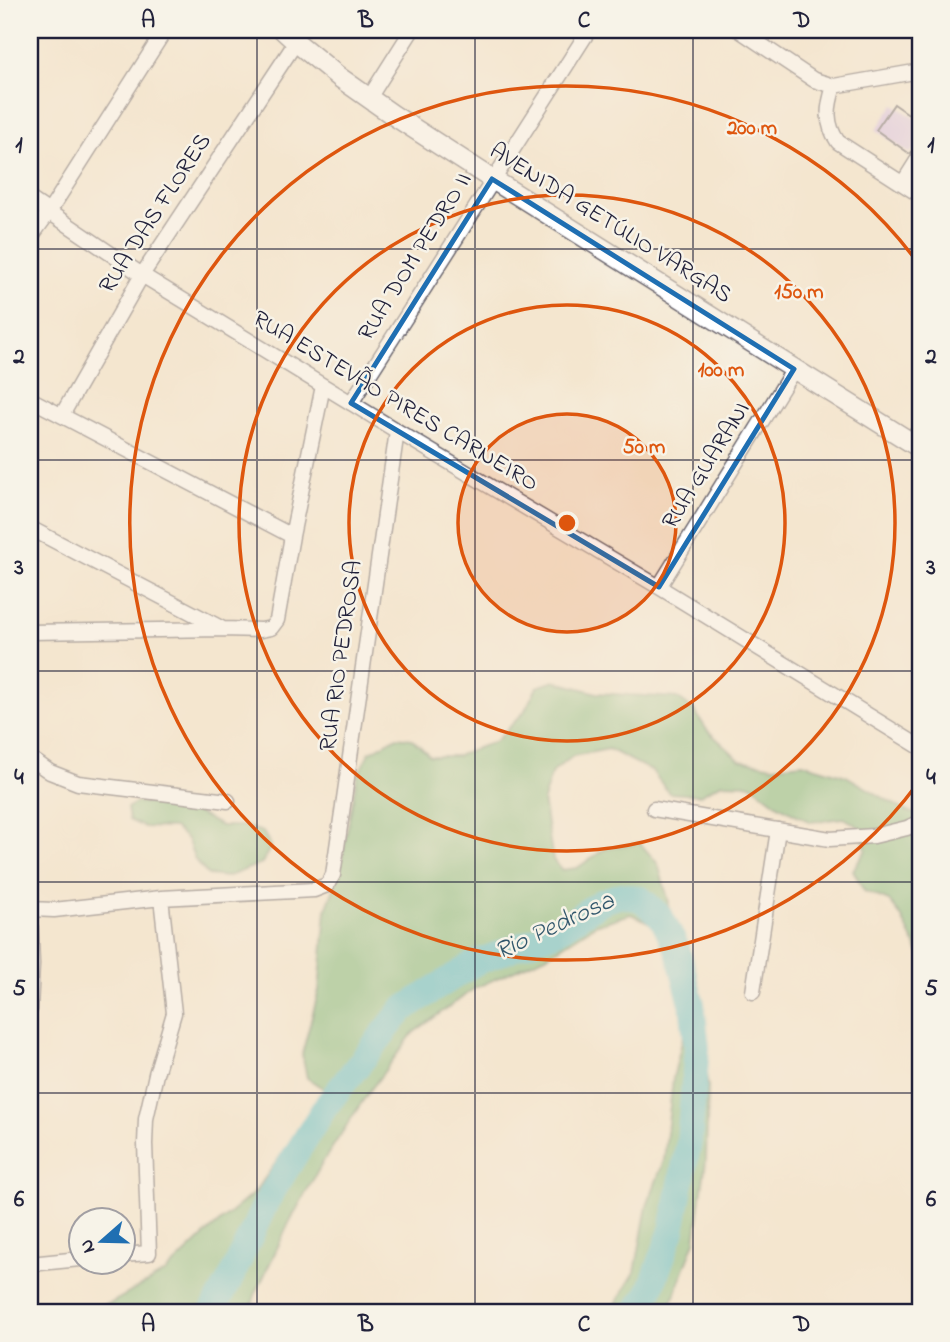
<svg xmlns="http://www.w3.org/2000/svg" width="950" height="1342" viewBox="0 0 950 1342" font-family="'Indie Flower',sans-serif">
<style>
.forest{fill:#7ab879;stroke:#4e6d5a;stroke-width:2}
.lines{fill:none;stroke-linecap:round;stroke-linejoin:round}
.river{stroke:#4dbac7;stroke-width:26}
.building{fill:#c9a9eb}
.street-casing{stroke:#6c676f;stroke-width:17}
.secondary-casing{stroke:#6c676f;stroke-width:22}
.street{stroke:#fff;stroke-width:14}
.secondary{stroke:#fff;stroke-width:19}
.marked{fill:none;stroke:#1f6fb2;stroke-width:5;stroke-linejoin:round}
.grid{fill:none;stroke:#22223b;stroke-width:2;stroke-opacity:0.55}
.ring{fill:none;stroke:#de560e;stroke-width:3.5}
.labels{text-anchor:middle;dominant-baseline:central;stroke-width:5;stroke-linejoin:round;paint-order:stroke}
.street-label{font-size:24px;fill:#22223b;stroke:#f7f3e8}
.water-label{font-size:26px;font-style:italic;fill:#31576c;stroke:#f7f3e8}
.centre{fill:#de560e;stroke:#f7f3e8;stroke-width:3.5}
.ring-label{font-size:21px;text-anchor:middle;font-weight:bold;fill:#de560e;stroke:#f7f3e8;stroke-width:5;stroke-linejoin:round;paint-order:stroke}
.neatline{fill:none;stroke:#22223b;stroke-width:2.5}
.grid-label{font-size:23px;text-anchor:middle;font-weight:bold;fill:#22223b}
</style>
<rect width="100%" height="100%" fill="#f7f3e8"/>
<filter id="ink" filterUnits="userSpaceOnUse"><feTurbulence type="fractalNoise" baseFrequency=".0143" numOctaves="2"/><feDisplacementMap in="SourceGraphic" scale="14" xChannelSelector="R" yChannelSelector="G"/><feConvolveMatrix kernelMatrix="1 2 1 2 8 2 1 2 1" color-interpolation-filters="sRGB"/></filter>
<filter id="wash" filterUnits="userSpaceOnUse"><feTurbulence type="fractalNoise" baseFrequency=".00686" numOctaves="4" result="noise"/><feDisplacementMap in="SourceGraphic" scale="28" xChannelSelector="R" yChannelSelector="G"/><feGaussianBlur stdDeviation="1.57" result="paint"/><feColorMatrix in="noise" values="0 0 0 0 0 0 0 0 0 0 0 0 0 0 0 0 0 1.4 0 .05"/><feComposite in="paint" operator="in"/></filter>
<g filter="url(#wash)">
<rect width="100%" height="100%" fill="#f4e6cf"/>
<path class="forest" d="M554,681L597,693L677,698L694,710L707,730L740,760L773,766L803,763L846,776L906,811L920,815V955L901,916L889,901L864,891L853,870L866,850L861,828L844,818L810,822L778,805L751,784L722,783L700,795L669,793L652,771L609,749L573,756L552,772L543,800L553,860L562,870L577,868L605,849L640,843L658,864L669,902L667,919L654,925L631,914L595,925L546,956L475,988L413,1033L366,1096L324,1160L289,1223L255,1295L250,1312H81L111,1303L166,1272L209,1231L255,1192L302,1126L325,1100L324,1089L307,1078L302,1054L319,990L326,910L339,875L357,777L369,753L397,737L412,739L430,756H457L496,741L524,712L537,687Z
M137,802L188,808L221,826H244L263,832L271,846L262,863L227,877L208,875L195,860L187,839L174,828L144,827L129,820L127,808Z
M690,1030L701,1042L708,1086L706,1161L695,1241L668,1312H611L635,1272L647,1206L664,1160L673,1078L683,1037Z"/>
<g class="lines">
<path class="river" d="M212,1312L232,1276L266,1202L325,1107L402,1010L475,963L555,932L601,902L621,895L641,899L661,917L677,948L692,1004L697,1048L689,1142L672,1230L650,1291L635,1312"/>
</g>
<g id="blocks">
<path class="building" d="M894,104L920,122V146L915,148L910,154L876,130Z"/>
</g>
</g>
<g filter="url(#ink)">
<use href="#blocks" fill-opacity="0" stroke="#6c676f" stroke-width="2"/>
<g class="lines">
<g class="street-casing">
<path id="street" d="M739,30L814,80L834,86L920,71
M834,86C827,108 825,123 838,142L920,195
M369,98L412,30
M903,183L920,156
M30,199L142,275L397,431L659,587L920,747
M30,238L49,212L165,30
M30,399L292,536
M351,403L589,30
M62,415L142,275L296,42
M30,528L221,628
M659,587L794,369
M30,632L222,629L261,630L271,628L277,620L292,536L323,386
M30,758L50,772L78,783L228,801
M654,809L830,839L874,836L907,828L920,822
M30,909L54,910L161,898L314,890L327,885L333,875L397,431
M30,911L32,964L30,1010
M753,992L778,830
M122,1255L149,1253L145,1144L146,1119L156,1074L174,1013L161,898
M30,1264L80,1259"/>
</g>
<g class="secondary-casing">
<path id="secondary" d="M283,30L296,42L339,77L393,115L492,179L920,448"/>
</g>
<use href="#street" class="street"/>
<use href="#secondary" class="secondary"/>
</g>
</g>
<path d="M0 0H950V1342H0ZM492,179L794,369L659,587L351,403Z" fill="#f4e6cf" fill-opacity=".55" fill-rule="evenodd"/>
<path class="marked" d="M492,179L794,369L659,587L351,403Z"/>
<path class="grid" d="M257,30V1312M475,30V1312M693,30V1312M30,249H920M30,460H920M30,671H920M30,882H920M30,1093H920"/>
<circle cx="567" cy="523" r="109" fill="#de560e" fill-opacity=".12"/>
<g class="ring">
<circle cx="567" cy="523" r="109"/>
<circle cx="567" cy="523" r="218"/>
<circle cx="567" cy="523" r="328"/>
<path d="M918 783A437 437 0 1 1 918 263"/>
</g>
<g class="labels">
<g class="street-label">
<text transform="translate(156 214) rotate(-57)">RUA DAS FLORES</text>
<text transform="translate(610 224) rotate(32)">AVENIDA GETÚLIO VARGAS</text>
<text transform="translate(416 257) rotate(-58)">RUA DOM PEDRO II</text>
<text transform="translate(395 402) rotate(31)">RUA ESTEVÃO PIRES CARNEIRO</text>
<text transform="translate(707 466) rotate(-58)">RUA GUARANI</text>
<text transform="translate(342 656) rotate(-82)">RUA RIO PEDROSA</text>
</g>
<g class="water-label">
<text transform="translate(555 927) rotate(-25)">Rio Pedrosa</text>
</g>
</g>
<circle cx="567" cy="523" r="10" class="centre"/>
<g class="ring-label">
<text x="752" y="134">200 m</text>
<text x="799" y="298">150 m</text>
<text x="721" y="376">100 m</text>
<text x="644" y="453">50 m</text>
</g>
<rect width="950" height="1342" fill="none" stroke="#f7f3e8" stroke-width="77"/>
<g transform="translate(102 1241) rotate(250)"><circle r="33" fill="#f7f3e8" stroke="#a29fa3" stroke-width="2"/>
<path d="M0-5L12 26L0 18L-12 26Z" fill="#1f6fb2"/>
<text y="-10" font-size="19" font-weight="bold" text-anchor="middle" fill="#22223b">N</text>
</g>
<rect x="38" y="38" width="874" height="1266" class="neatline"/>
<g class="grid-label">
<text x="148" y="27">A</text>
<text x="366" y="27">B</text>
<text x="584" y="27">C</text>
<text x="802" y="27">D</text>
<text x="19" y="152">1</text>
<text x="931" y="152">1</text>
<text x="19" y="363">2</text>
<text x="931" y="363">2</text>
<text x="19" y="574">3</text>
<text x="931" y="574">3</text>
<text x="19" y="784">4</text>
<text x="931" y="784">4</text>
<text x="19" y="995">5</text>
<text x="931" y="995">5</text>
<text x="19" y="1206">6</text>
<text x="931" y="1206">6</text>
<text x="148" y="1331">A</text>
<text x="366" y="1331">B</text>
<text x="584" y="1331">C</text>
<text x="802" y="1331">D</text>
</g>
</svg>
